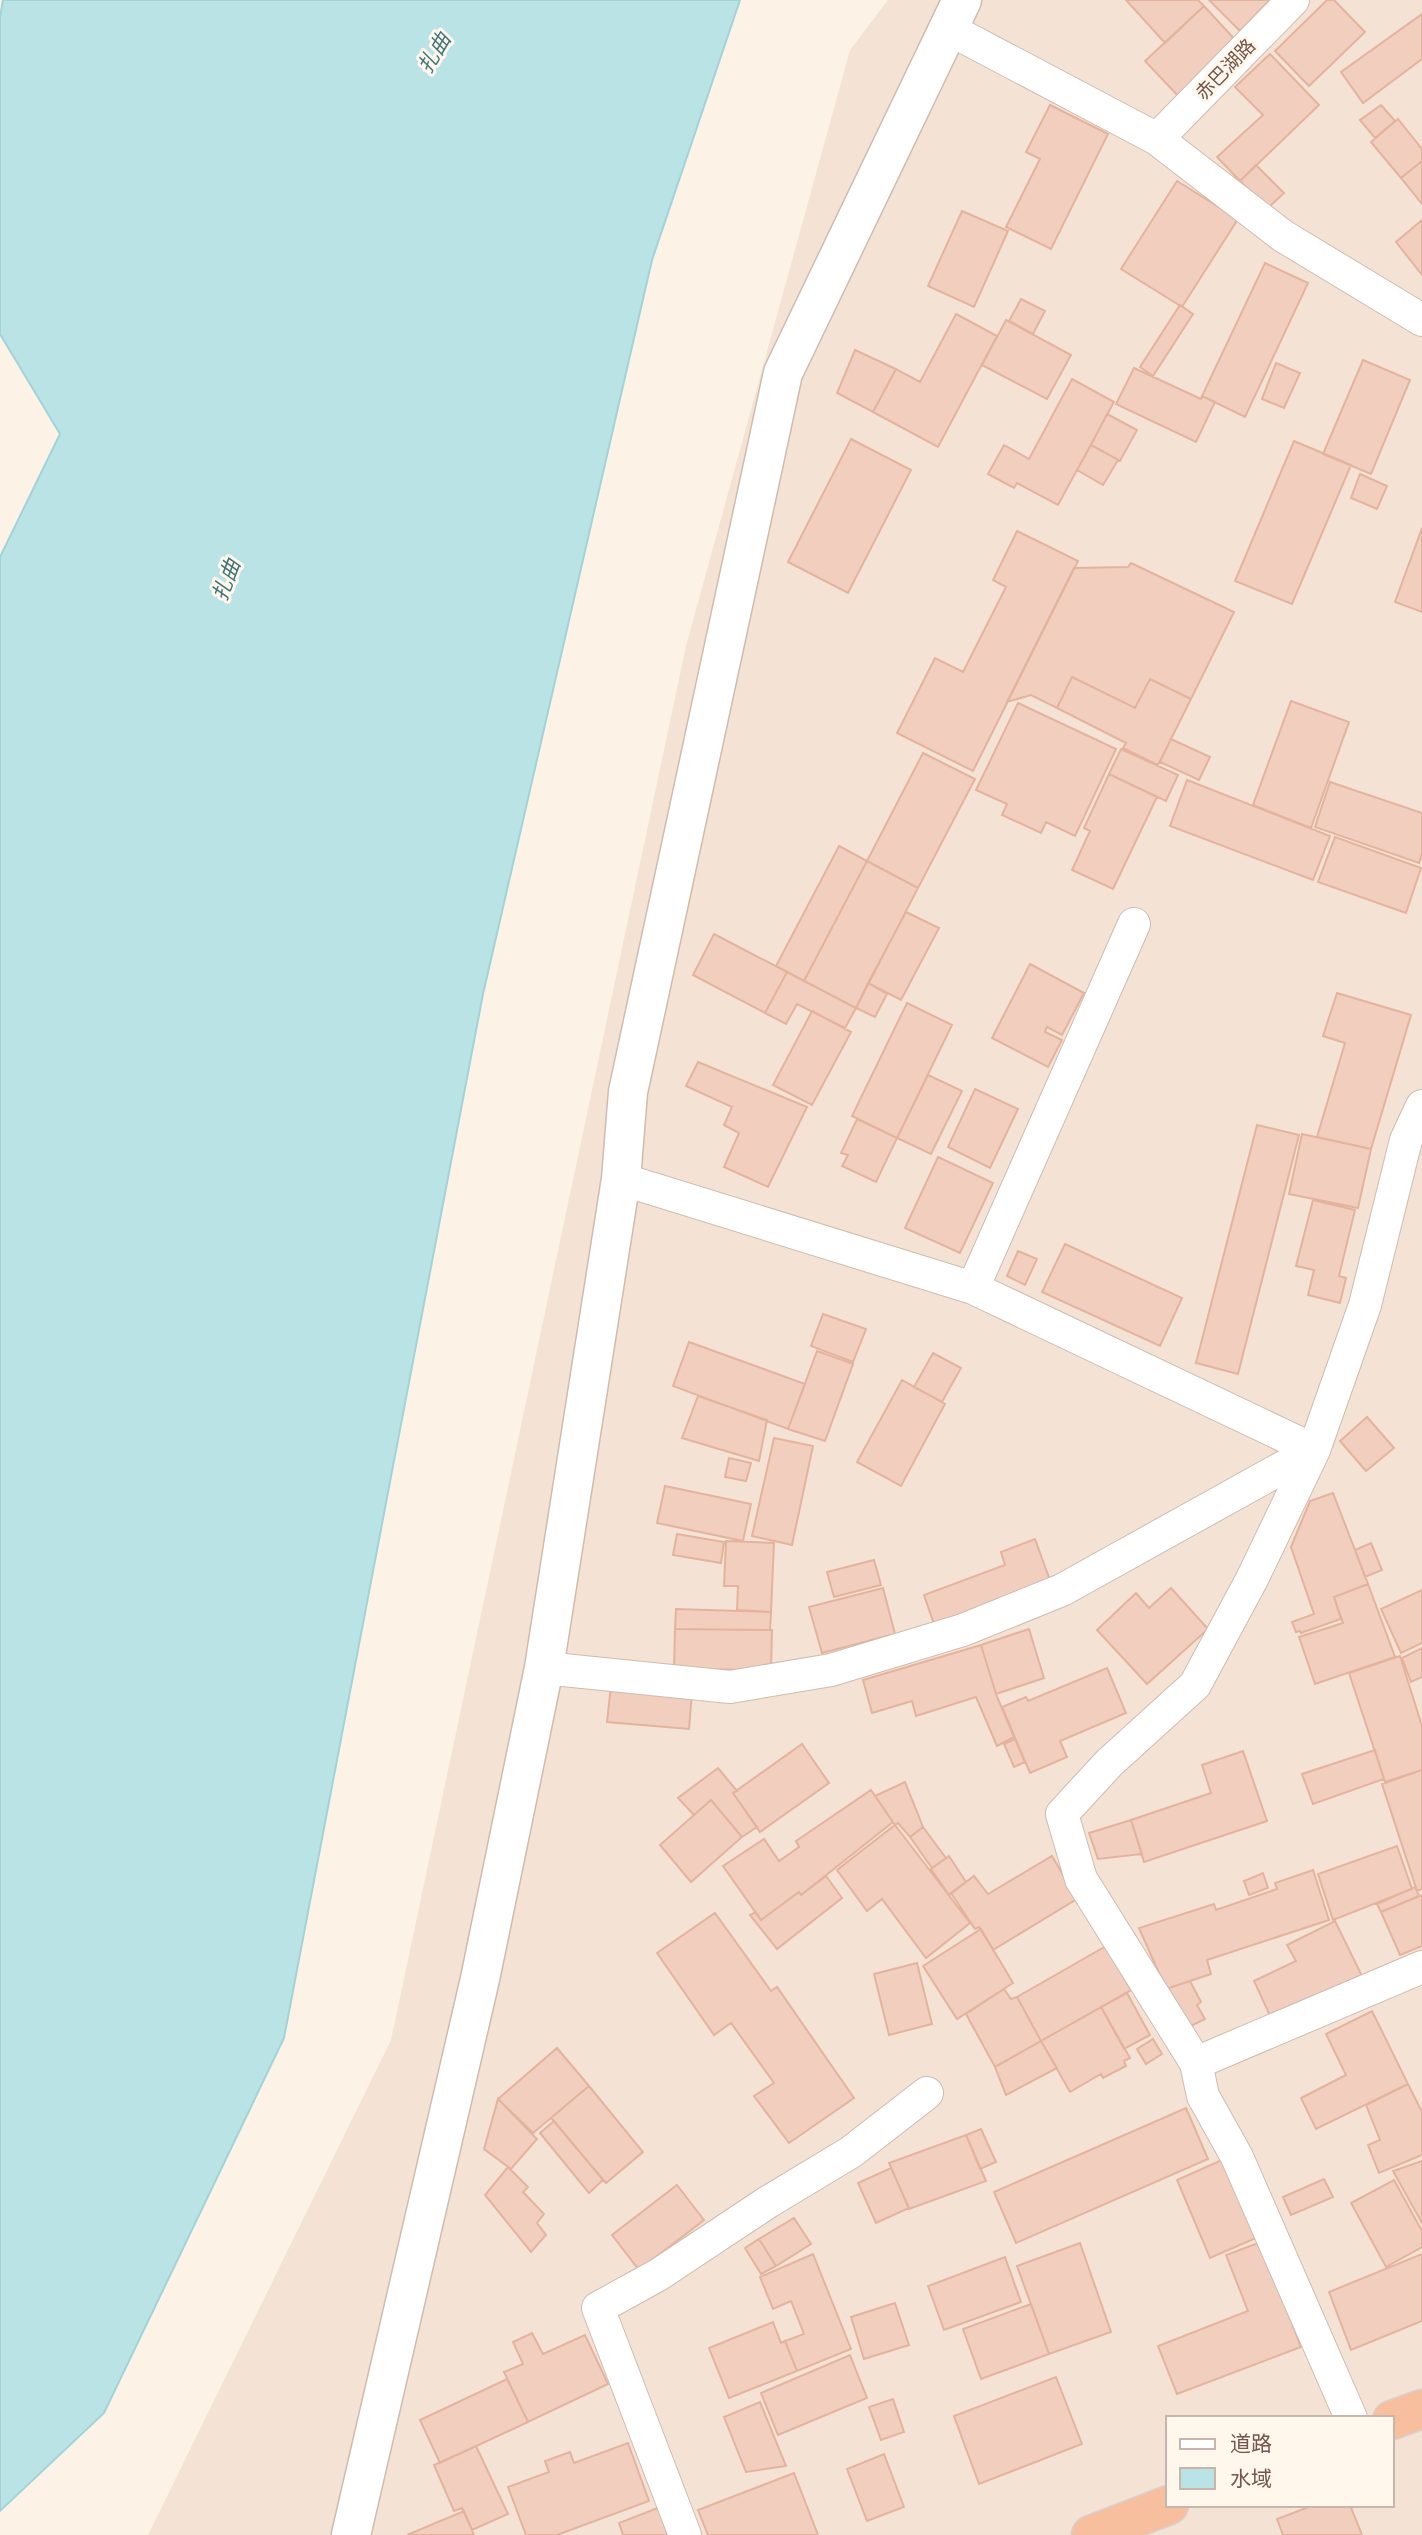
<svg xmlns="http://www.w3.org/2000/svg" width="1422" height="2535" viewBox="0 0 1422 2535" font-family="'Public Sans','Noto Sans SC',sans-serif">
<style>
.residential{fill:#f4e3d4;fill-rule:evenodd}
.water{fill:#bae3e6;stroke:#a1d3d7;stroke-width:2}
.building{fill:#f1cebe;stroke:#e4b39e;stroke-width:2}
.lines{fill:none;stroke-linecap:round;stroke-linejoin:round}
.service-casing{stroke:#d0bbaf;stroke-width:34}
.tertiary-casing{stroke:#d0bbaf;stroke-width:41}
.trunk-casing{stroke:#d8d0cd;stroke-width:41}
.service{stroke:#fff;stroke-width:32}
.tertiary{stroke:#fff;stroke-width:38}
.trunk{stroke:#f8bf9e;stroke-width:38}
.labels{text-anchor:middle;dominant-baseline:central;stroke-width:6;stroke-linejoin:round;paint-order:stroke}
.street-label{font-size:19px;fill:#75564b;stroke:#fff6ec}
.water-label{font-size:21px;font-style:italic;fill:#3f757a;stroke:#fff6ec}
</style>
<rect width="100%" height="100%" fill="#fcf2e6"/>
<path class="residential" d="M888,0H1422V2535H148L391,2040L686,646L850,50ZM1168,2418H1392V2505H1168Z"/>
<path class="water" d="M3,0H740L652,260L483,994L284,2038L104,2413L0,2511V557L60,434L0,334V17Z"/>
<path class="building" d="M1126,0H1198L1204,6L1165,43Z
M1209,0H1270L1240,31Z
M1327,0H1334L1365,32L1309,86L1275,51Z
M1204,6L1239,44L1181,99L1145,61Z
M1422,14V59L1363,103L1341,72Z
M1270,54L1319,105L1240,181L1217,157L1263,115L1235,87Z
M1050,105L1108,134L1051,249L1006,227L1040,159L1026,152Z
M1381,105L1395,121L1375,138L1360,120Z
M1398,119L1422,149V161L1401,178L1371,142Z
M1422,161V204L1401,178Z
M1256,165L1284,193L1267,209L1240,181Z
M1177,181L1238,219L1182,307L1121,269Z
M962,211L1008,231L974,307L928,286Z
M1422,220V275L1396,242Z
M1265,263L1308,283L1245,417L1202,396Z
M1021,299L1045,311L1033,334L1009,321Z
M1180,305L1193,314L1153,376L1140,367Z
M956,314L997,336L938,447L873,412L896,369L920,382Z
M1006,320L1071,355L1047,399L982,365Z
M855,350L896,369L873,412L837,393Z
M1363,360L1410,380L1371,474L1323,454Z
M1276,363L1300,373L1284,408L1262,399Z
M1134,368L1201,399L1202,396L1215,402L1196,442L1116,404Z
M1072,379L1114,402L1058,505L1017,483L1014,488L988,474L1004,445L1029,459Z
M1107,414L1137,430L1120,461L1091,445Z
M851,439L911,470L848,593L788,562Z
M1294,441L1351,465L1292,604L1235,581Z
M1091,445L1118,460L1103,485L1077,470Z
M1360,474L1387,486L1377,509L1351,498Z
M1422,528V612L1395,602Z
M1017,531L1078,561L973,771L897,733L935,658L963,672L1006,587L993,580Z
M1131,563L1234,612L1191,699L1150,679L1135,708L1072,677L1057,708L1031,695L1007,702L1074,568L1128,567Z
M1072,677L1135,708L1150,679L1191,699L1158,765L1123,748L1126,743L1057,708Z
M1291,701L1349,722L1311,828L1253,805Z
M1018,703L1116,749L1075,836L1046,822L1041,833L1002,815L1007,804L976,790Z
M1171,739L1210,757L1199,780L1160,762Z
M1121,749L1178,775L1166,801L1109,774Z
M923,753L975,779L918,888L867,861Z
M1109,774L1157,797L1113,889L1072,870L1090,831L1084,828Z
M1187,780L1330,836L1313,880L1170,826Z
M1330,782L1422,813V854L1419,863L1315,827Z
M1335,837L1421,868L1406,913L1318,882Z
M839,846L867,861L804,981L776,966Z
M867,861L918,888L856,1008L804,981Z
M906,912L939,928L901,1000L868,983Z
M714,934L787,972L765,1013L693,975Z
M1030,964L1084,993L1062,1035L1047,1027L1045,1032L1062,1040L1048,1067L992,1038Z
M787,972L856,1008L845,1028L797,1004L786,1024L765,1013Z
M868,983L887,994L875,1017L856,1008Z
M1337,993L1411,1015L1371,1149L1317,1137L1345,1043L1323,1036Z
M907,1003L952,1025L897,1138L852,1116Z
M812,1011L851,1032L812,1105L773,1085Z
M698,1062L807,1107L768,1187L724,1167L739,1133L724,1125L732,1107L686,1086Z
M928,1075L962,1091L931,1154L897,1138Z
M975,1089L1018,1109L990,1168L948,1147Z
M857,1119L897,1138L876,1182L842,1166L848,1155L841,1153Z
M1257,1125L1299,1135L1238,1374L1196,1363Z
M1302,1134L1371,1149L1358,1208L1289,1194Z
M938,1157L993,1183L960,1253L905,1228Z
M1313,1200L1355,1210L1339,1276L1346,1278L1340,1303L1308,1295L1314,1270L1296,1266Z
M1065,1244L1182,1298L1160,1346L1042,1292Z
M1018,1251L1037,1259L1025,1285L1007,1276Z
M823,1314L866,1329L853,1362L811,1346Z
M689,1342L805,1384L788,1429L673,1386Z
M817,1351L853,1364L825,1441L788,1429Z
M933,1353L961,1368L942,1402L914,1387Z
M902,1380L945,1404L901,1486L857,1462Z
M698,1396L767,1420L759,1461L682,1438Z
M1367,1417L1394,1448L1366,1471L1340,1441Z
M774,1438L813,1446L792,1545L752,1536Z
M729,1458L751,1463L746,1481L725,1477Z
M665,1486L751,1504L743,1541L657,1523Z
M1333,1493L1368,1584L1334,1597L1341,1619L1301,1633L1300,1631L1296,1632L1292,1622L1314,1614L1291,1547L1310,1501Z
M677,1534L724,1542L721,1563L673,1555Z
M1035,1539L1052,1586L935,1627L924,1595L1005,1565L1001,1552Z
M726,1541L774,1543L771,1612L737,1610L738,1586H724Z
M1371,1543L1382,1570L1365,1577L1355,1550Z
M874,1560L881,1585L834,1597L827,1572Z
M1368,1584L1395,1657L1315,1684L1299,1637L1343,1623L1334,1597Z
M883,1588L895,1634L822,1653L809,1607Z
M1171,1588L1208,1629L1147,1684L1097,1630L1136,1593L1149,1608Z
M1422,1590V1643L1401,1653L1381,1609Z
M676,1609L771,1612L770,1630L675,1629Z
M675,1629L772,1630L771,1670L674,1669Z
M1029,1629L1044,1678L996,1694L981,1645Z
M981,1645L996,1694L1014,1737L997,1746L976,1697L916,1716L912,1701L872,1713L863,1680Z
M1422,1648V1677L1411,1682L1402,1658Z
M1400,1656L1422,1726V1770L1385,1782L1349,1673Z
M1107,1668L1126,1713L1060,1741L1067,1757L1030,1773L1002,1707L1026,1697L1028,1701Z
M611,1686L692,1693L689,1729L607,1722Z
M1015,1739L1025,1762L1014,1767L1004,1744Z
M802,1744L829,1783L760,1832L733,1793Z
M1375,1750L1384,1779L1313,1804L1302,1774Z
M1243,1751L1267,1821L1144,1862L1131,1820L1211,1793L1202,1765Z
M718,1768L737,1791L733,1793L757,1827L742,1837L711,1800L694,1815L678,1798Z
M1422,1770V1889L1417,1891L1382,1784Z
M905,1782L923,1827L910,1837L898,1823L895,1825L875,1796Z
M871,1790L893,1822L801,1895L799,1892L761,1920L723,1866L764,1839L779,1861L799,1847L796,1841Z
M711,1800L742,1837L691,1882L660,1845Z
M1131,1820L1142,1854L1098,1859L1089,1833Z
M895,1825L970,1923L926,1958L882,1899L867,1911L837,1870Z
M923,1827L946,1858L932,1868L910,1837Z
M1397,1846L1412,1889L1333,1920L1318,1874Z
M949,1856L966,1882L949,1895L931,1869Z
M1052,1856L1077,1899L993,1950L979,1927L975,1929L951,1893L974,1876L988,1894Z
M1313,1870L1329,1920L1207,1960L1211,1974L1166,1989L1139,1928L1214,1904L1216,1910L1277,1889L1275,1883Z
M1263,1873L1268,1888L1249,1895L1244,1881Z
M826,1876L842,1898L777,1949L750,1915L756,1912L761,1920L799,1892L801,1895Z
M1415,1887L1419,1896L1381,1912L1377,1904Z
M1422,1895V1946L1400,1955L1381,1912Z
M715,1913L771,1991L777,1987L854,2098L789,2143L754,2096L774,2083L731,2023L714,2035L657,1953Z
M1335,1921L1362,1976L1272,2020L1254,1981L1296,1961L1287,1945Z
M981,1929L1013,1983L957,2019L923,1966Z
M1106,1946L1131,1990L1041,2041L1017,1997Z
M917,1963L932,2024L889,2035L874,1974Z
M1190,1981L1201,2002L1197,2005L1205,2019L1189,2027L1166,1989Z
M1004,1989L1011,1999L1017,1997L1041,2041L995,2067L966,2014Z
M1127,1993L1150,2035L1124,2049L1101,2007Z
M1101,2007L1130,2058L1124,2061L1126,2066L1103,2078L1101,2074L1070,2092L1041,2041Z
M1372,2011L1408,2084L1316,2129L1301,2098L1346,2075L1326,2034Z
M1153,2039L1162,2054L1146,2064L1137,2049Z
M1041,2041L1057,2068L1006,2095L995,2067Z
M557,2048L589,2086L533,2133L498,2099Z
M1408,2084L1422,2112V2155L1379,2173L1368,2145L1380,2140L1366,2105Z
M589,2086L643,2152L606,2183L551,2118Z
M498,2099L537,2139L511,2169L484,2149Z
M1186,2108L1208,2159L1016,2243L994,2192Z
M554,2121L603,2180L589,2193L540,2133Z
M981,2129L996,2162L980,2169L966,2135Z
M966,2135L986,2181L909,2209L889,2163Z
M1224,2159L1256,2238L1210,2258L1177,2180Z
M1422,2161V2223L1393,2171Z
M508,2167L528,2187L523,2192L544,2214L537,2223L546,2235L531,2252L485,2195Z
M891,2168L909,2208L876,2223L858,2183Z
M1324,2179L1333,2197L1291,2215L1283,2197Z
M1394,2180L1422,2231V2247L1386,2267L1351,2203Z
M677,2185L704,2220L639,2270L612,2235Z
M794,2218L811,2244L776,2266L759,2239Z
M759,2239L776,2266L761,2274L745,2248Z
M1261,2242L1301,2347L1177,2394L1158,2346L1248,2311L1226,2255Z
M1080,2243L1111,2332L1049,2354L1017,2266Z
M813,2254L851,2349L797,2371L785,2341L804,2334L791,2301L773,2309L760,2277Z
M1422,2254V2321L1351,2350L1329,2292Z
M1005,2257L1021,2302L944,2330L928,2286Z
M895,2303L909,2345L864,2359L851,2317Z
M1031,2304L1049,2354L981,2379L963,2329Z
M773,2322L781,2343L785,2341L797,2371L729,2398L709,2348Z
M532,2333L543,2354L585,2335L608,2384L528,2422L504,2372L523,2364L513,2342Z
M850,2355L867,2398L778,2435L761,2393Z
M1056,2377L1082,2444L979,2484L954,2416Z
M507,2379L528,2422L440,2463L420,2420Z
M893,2399L904,2432L881,2440L869,2407Z
M760,2402L786,2466L746,2472L724,2417Z
M628,2443L649,2501L557,2535H526L508,2487L549,2472L545,2461L570,2452L574,2463Z
M476,2446L508,2514L472,2530L462,2508L454,2511L434,2465Z
M884,2454L904,2507L867,2521L847,2469Z
M794,2473L818,2535H708L698,2510Z
M1314,2505H1350L1362,2535H1283L1277,2519Z
M660,2507L671,2535H623L619,2523Z
M464,2511L474,2535H407Z"/>
<g class="lines">
<g class="service-casing">
<path id="service" d="M947,28L1157,139L1283,236L1422,320
M1157,139L1293,0
M1422,1106L1406,1140L1365,1305L1314,1450L1252,1579L1195,1685L1109,1763L1062,1814L1081,1879L1196,2063L1422,1967
M621,1179L973,1288L1314,1450
M973,1288L1134,924
M544,1668L730,1687L831,1670L963,1630L1062,1590L1314,1450
M1196,2063L1203,2096L1237,2157L1351,2418
M685,2535L598,2308L658,2275L768,2202L851,2152L927,2093"/>
</g>
<g class="tertiary-casing">
<path id="tertiary" d="M351,2535L480,1979L544,1668L621,1179L628,1092L783,373L962,0"/>
</g>
<g class="trunk-casing">
<path id="trunk" d="M1392,2420L1422,2409
M1091,2535L1169,2505"/>
</g>
<use href="#service" class="service"/>
<use href="#tertiary" class="tertiary"/>
<use href="#trunk" class="trunk"/>
</g>
<g class="labels">
<g class="street-label">
<text transform="translate(1225 69) rotate(-46)">赤巴湖路</text>
</g>
<g class="water-label">
<text transform="translate(434 53) rotate(-59)">扎曲</text>
<text transform="translate(226 580) rotate(-69)">扎曲</text>
</g>
</g>
<rect x="1166" y="2416" width="228" height="91" fill="#fff6ec" stroke="#c8b6ac" stroke-width="2"/>
<rect x="1180" y="2439" width="35" height="10" fill="#ffffff" stroke="#c8b6ac" stroke-width="2"/>
<text x="1230" y="2451" font-size="21" fill="#75564b">道路</text>
<rect x="1180" y="2468" width="35" height="21" fill="#bae3e6" stroke="#c8b6ac" stroke-width="2"/>
<text x="1230" y="2486" font-size="21" fill="#75564b">水域</text>
</svg>
